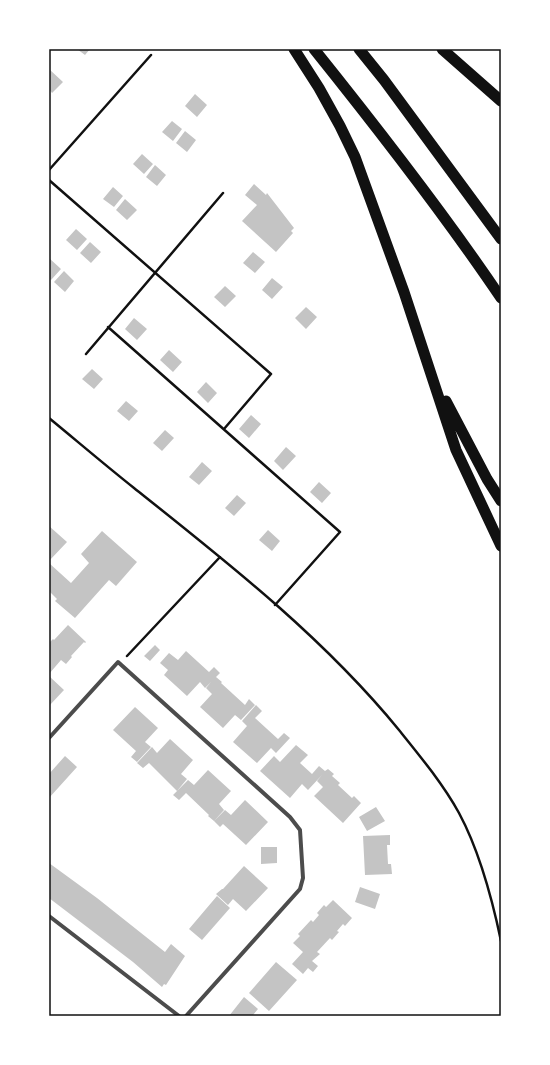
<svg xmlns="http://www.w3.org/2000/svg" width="550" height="1065" viewBox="0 0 550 1065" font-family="'Golos Text',sans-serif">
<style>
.building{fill:#c4c4c4}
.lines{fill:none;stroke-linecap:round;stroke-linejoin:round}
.path{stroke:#111;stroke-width:2.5}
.minor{stroke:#4c4c4c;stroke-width:4}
.trunk{stroke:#111;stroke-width:11}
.neatline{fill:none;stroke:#111;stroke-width:1.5}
</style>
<rect width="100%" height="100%" fill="#fff"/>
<path class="building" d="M77,49H90L85,55Z
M49,69L63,82L52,93L49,89Z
M195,94L207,105L197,117L185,106Z
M172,121L182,129L173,141L162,132Z
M185,131L196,140L187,152L176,143Z
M142,154L153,164L144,174L133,164Z
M155,165L166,175L157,186L146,177Z
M254,184L266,195L267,193L294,228L291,231L293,233L276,252L242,221L257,205L245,195Z
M113,187L123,196L114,207L103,199Z
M125,199L137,210L127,220L116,210Z
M76,229L87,239L77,250L66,240Z
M90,242L101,252L91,263L80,253Z
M253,252L265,262L255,273L243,263Z
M49,258L61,269L51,280L49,278Z
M64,271L74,281L65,292L54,282Z
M272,278L283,287L272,299L262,290Z
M225,286L236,296L225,307L214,297Z
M306,307L317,317L306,329L295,318Z
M134,318L147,329L137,340L125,329Z
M169,350L182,362L173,372L160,360Z
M92,369L103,379L94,389L82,379Z
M206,382L217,393L208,403L197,392Z
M126,401L138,411L129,421L117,411Z
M251,415L261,424L249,438L239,429Z
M165,430L174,438L162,451L153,443Z
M286,447L296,456L283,470L274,461Z
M202,462L212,471L199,485L189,477Z
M319,482L331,493L322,503L310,492Z
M237,495L246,503L234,516L225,508Z
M49,526L67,542L49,561Z
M268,530L280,541L272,551L259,540Z
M102,531L137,562L116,586L109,580L75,618L55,601L57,599L49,591V563L71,583L89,563L81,554Z
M68,625L86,642L85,643L84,642L71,656L72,657L66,664L61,660L49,674V643L53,639L54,640Z
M155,645L160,650L150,661L144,656Z
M186,651L209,672L214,667L220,673L216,677L222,682L221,683L245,705L249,699L255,705L241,720L235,715L223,728L200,707L212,694L206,688L211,682L205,688L200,682L187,696L164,675L168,670L160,663L169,653L178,660Z
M49,676L64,690L49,706Z
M256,705L262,711L255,718L278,739L284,733L290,738L276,753L271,748L257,763L233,742L247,726L242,721Z
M135,707L158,728L145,742L151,747L137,762L131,757L136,751L113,730Z
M170,739L193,760L181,774L187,779L177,791L149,763L143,768L137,763L152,747L157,753Z
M296,745L308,755L300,763L312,774L319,766L325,771L328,769L334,774L332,776L340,783L338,785L352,798L354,796L361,803L343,823L314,796L323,787L317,781L322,775L308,790L302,784L290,798L260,771L274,756L280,762Z
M65,756L77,767L49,798V774Z
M208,770L231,791L219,804L224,810L214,821L208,816L209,815L186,793L179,800L173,795L188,780L194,785Z
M245,800L268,822L246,845L223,824L220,827L214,821L225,810L231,815Z
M376,807L385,821L367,831L359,817Z
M390,835V845H387L388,864H391L392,874L365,875L363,836Z
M261,847H277V863L261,864Z
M49,863L97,898L165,952L171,944L185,956L166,985L164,984L162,987L133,962L49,898Z
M244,866L268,888L246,911L233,899L228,905L216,894L222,889H223Z
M360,887L380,894L375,909L355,902Z
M217,896L230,908L202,940L189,929Z
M333,900L352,918L345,926L343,924L337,931L339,932L332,940L330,938L317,952L320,954L312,961L318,966L313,972L308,968L303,974L292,964L303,952L293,943L300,936L298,934L311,920L313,922L319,915L317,913L324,905L326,907Z
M276,962L297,980L269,1011L249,993Z
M244,997L258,1009L253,1015L229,1016Z"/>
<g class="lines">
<path class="path" d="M49,170L151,55
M49,180L271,374L224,429
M108,327L340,532L275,605
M86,354L223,193
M49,418C77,441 105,465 134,488C227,562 323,637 399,730C420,756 443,784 459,813C480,852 492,898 501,941
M127,656L220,557"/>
<path class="minor" d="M49,738L118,662L290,817L300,830L303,878L300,889L186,1016
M49,916L179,1016"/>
<path class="trunk" d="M294,49L319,88L340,126L355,157L404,292L456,450L501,546
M314,49C379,130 443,212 501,298
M359,49L384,80L501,239
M442,49L501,101
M446,401L487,479L501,501"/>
</g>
<rect width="550" height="1065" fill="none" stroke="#ffffff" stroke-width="100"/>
<rect x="50" y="50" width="450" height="965" class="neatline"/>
</svg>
